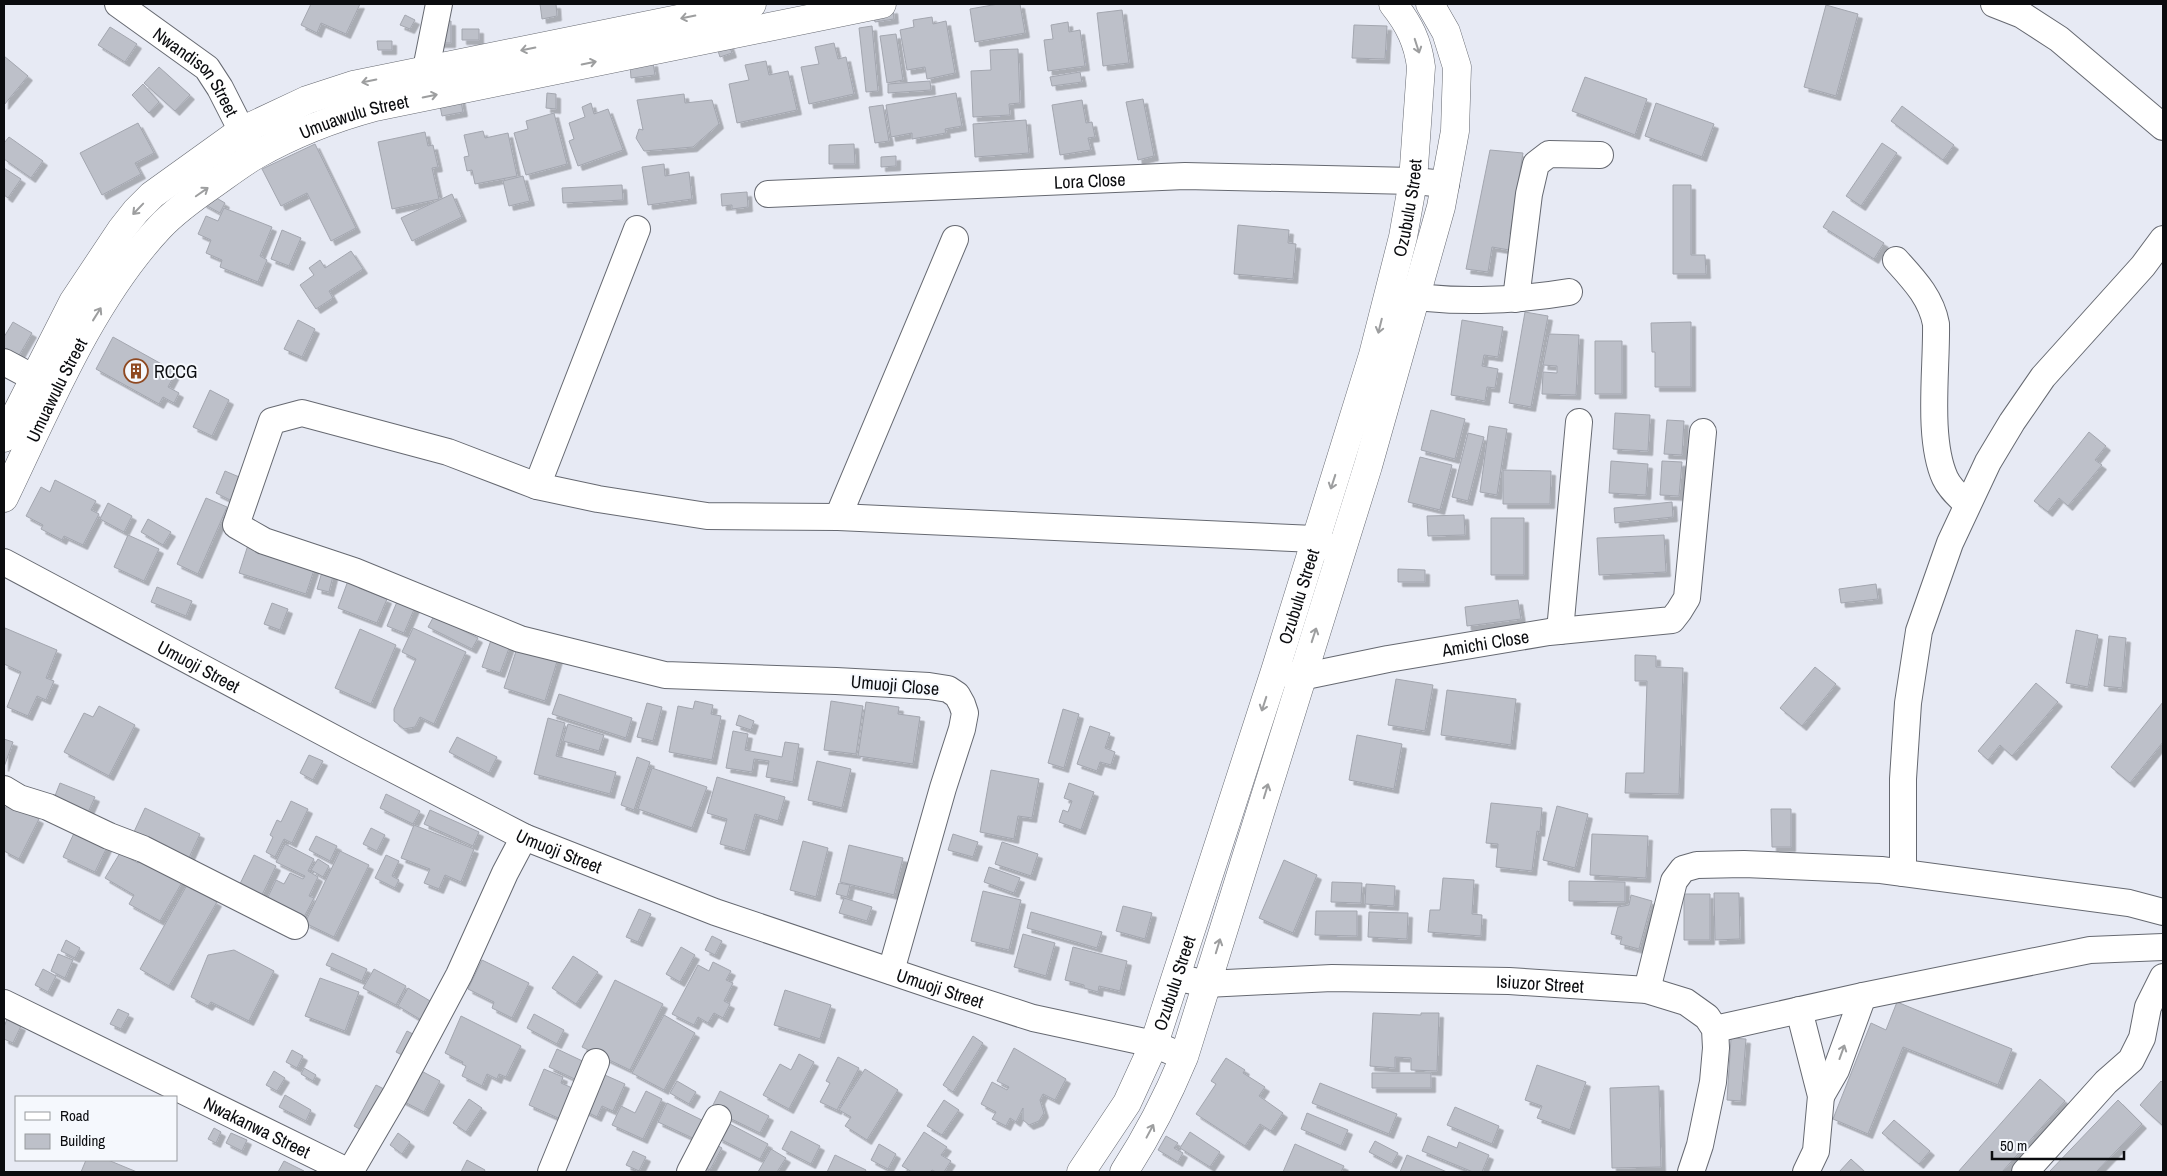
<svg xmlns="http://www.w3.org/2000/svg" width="2167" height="1176" viewBox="0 0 2167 1176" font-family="'Archivo Narrow',sans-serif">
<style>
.building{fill:#bdc0c9;stroke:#a3a6af;filter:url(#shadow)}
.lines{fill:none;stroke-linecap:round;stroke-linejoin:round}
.minor-casing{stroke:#666971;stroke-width:28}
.major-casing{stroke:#666971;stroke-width:29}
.minor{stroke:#fff;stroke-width:26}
.major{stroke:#fff;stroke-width:28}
.oneway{stroke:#9d9e9f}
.labels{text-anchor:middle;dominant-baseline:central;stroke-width:4;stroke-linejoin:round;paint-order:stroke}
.street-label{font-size:18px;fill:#0b0c0f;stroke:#f5f8fd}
.poi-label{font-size:18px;fill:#0b0c0f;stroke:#f5f8fd;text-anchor:start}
</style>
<defs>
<filter id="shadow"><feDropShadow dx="4.5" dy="4.5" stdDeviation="0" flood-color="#0004"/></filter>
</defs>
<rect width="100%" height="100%" fill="#e7eaf4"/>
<path class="building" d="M311,4H360L346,34L321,23L317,33L301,25Z
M540,4H556L557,16L542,19Z
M998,4H1020L1025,33L975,42L970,9Z
M1826,5L1858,14L1836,96L1804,87Z
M893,9L894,19L875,22L873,12Z
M1122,10L1129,63L1103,66L1097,13Z
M405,15L415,20L410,29L400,25Z
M932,17L933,24L946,21L955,73L927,79L925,67L907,70L900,30L914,27L913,20Z
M438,21H451V43H438Z
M1068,22L1069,32L1080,30L1085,66L1048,71L1044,40L1053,39L1051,25Z
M1354,25L1387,26L1385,59L1352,58Z
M872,26L878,91L866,92L859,28Z
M110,27L137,44L125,62L98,45Z
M462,29H479V40H462Z
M896,34L903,80L887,83L880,36Z
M377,41H392V50H378Z
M728,41L732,53L720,57L716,45Z
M834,43L838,59L846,57L854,94L809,104L801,67L819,64L815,47Z
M1018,49L1020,103L1009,104L1010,115L973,117L971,71L991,70L990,50Z
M4,56L28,76L4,105Z
M766,61L769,75L788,71L797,110L737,123L729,84L749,80L745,65Z
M653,62L655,75L631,78L630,65Z
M159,67L190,95L175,111L144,83Z
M1080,72L1082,82L1052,86L1050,77Z
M1585,77L1647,99L1635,135L1572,111Z
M930,81L931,90L888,93V84Z
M143,84L159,102L149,113L132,95Z
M547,93L556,94V109L546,108Z
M956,93L962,126L945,129L946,133L912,139V133L891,137L886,105Z
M684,94L685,103L712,100L719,124L693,147L644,151L636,138L639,129L643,130L637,100Z
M460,96L463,112L442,116L439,101Z
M1143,99L1154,156L1138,160L1126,102Z
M1082,100L1086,123L1092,122L1095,137L1088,138L1091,150L1060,155L1052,105Z
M591,103L594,114L608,109L623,150L578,166L569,141L574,139L569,123L585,117L582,107Z
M1656,103L1714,124L1702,157L1645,136Z
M883,105L889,141L875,143L869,107Z
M1902,106L1954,145L1943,160L1891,121Z
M554,113L567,164L526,175L514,133L528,129L526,121Z
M1026,120L1029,153L975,157L973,124Z
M138,123L154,153L135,163L141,174L102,195L80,153Z
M483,131L485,138L508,133L517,176L475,184L472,170L467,171L464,157L469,156L464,135Z
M425,132L428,146L433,145L438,167L432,168L439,199L392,209L378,142Z
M9,137L43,161L31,178L4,159V143Z
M1882,143L1897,153L1861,206L1846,196Z
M315,144L356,228L331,241L307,193L281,206L262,169Z
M854,144L855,164H829V145Z
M1490,150L1523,153L1510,234L1517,235L1515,251L1492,247L1488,272L1466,269Z
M896,156V166L881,167V157Z
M664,164L665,176L689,172L692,199L648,205L642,167Z
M4,168L21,179L8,198L4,195Z
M523,176L530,201L509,206L503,181Z
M622,185L623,200L563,203L562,188Z
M1673,185H1691V255H1705L1706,274H1673Z
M747,192L748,207L732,209V205L722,206L721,194Z
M208,193L225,203L220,213L202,203Z
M452,194L462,217L412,241L401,218Z
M224,208L272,227L260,256L267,260L258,282L220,267L222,260L206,253L211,240L198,234L206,216L218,221Z
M1833,211L1884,243L1874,259L1823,227Z
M1238,225L1289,230L1288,243L1296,244L1293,279L1234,274Z
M282,230L301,238L289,266L271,259Z
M351,251L363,269L329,291L333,298L316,309L300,285L314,275L309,268L320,260L325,268Z
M1525,312L1548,316L1531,407L1509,403Z
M298,320L315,329L302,357L284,349Z
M1462,320L1503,327L1498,357L1484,355L1482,366L1498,369L1495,388L1487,387L1485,401L1451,395Z
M13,322L32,333L17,359L4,351V337Z
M1691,322V387H1655V352H1652L1651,323Z
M1549,334L1579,335L1576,395L1542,394L1543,372L1557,373V366L1543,365Z
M113,337L176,372L168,387L179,393L174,403L163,397L159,404L96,369Z
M1595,341H1622V394H1595Z
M210,390L229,400L212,436L193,427Z
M1431,410L1465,419L1455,459L1421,450Z
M1615,413L1650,415L1648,451L1613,449Z
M1667,420L1684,421L1682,455L1664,454Z
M1489,426L1507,429L1497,495L1480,492Z
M2089,432L2106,446L2095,460L2102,465L2068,506L2059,498L2048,512L2034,501Z
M1468,433L1484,437L1468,501L1452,497Z
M1420,457L1452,465L1440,510L1408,502Z
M1611,461L1648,464L1646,495L1609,493Z
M1662,461L1682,462L1679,496L1660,495Z
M1503,470L1551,471L1550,504H1503Z
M225,471L244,479L234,502L216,493Z
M55,480L96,501L91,510L99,514L83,545L64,536L62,540L41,529L43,525L26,516L41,487L50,492Z
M206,498L227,507L198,574L177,564Z
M1672,502L1673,517L1615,523L1614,508Z
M108,503L132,516L124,532L100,519Z
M1464,515L1465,535L1428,536L1427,516Z
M1491,518H1524V575H1491Z
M148,519L171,532L163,545L141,532Z
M128,535L159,549L144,581L114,567Z
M1664,535L1666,572L1599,575L1597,538Z
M248,545L315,567L306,594L239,573Z
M324,565L335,568L329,592L317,589Z
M1398,569L1425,570V582H1398Z
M349,578L361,583L359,588L387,599L377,623L338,608Z
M1876,584L1878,599L1841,603L1839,589Z
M157,587L192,601L186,616L151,602Z
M399,597L416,605L404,633L387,626Z
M1518,600L1521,619L1467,626L1465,607Z
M272,603L288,609L280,630L264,624Z
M434,616L478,638L472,649L428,627Z
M5,628L57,650L46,678L54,681L46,700L37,696L28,716L7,707L21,672L4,664V632Z
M413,628L466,652L434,724L420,717L415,727L404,729L394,721V709L416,659L402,652Z
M360,629L396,645L371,704L335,688Z
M2076,630L2098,635L2088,687L2066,683Z
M493,634L512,640L500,673L482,667Z
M2109,636L2126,638L2122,688L2104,686Z
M520,639L559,655L545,701L504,688Z
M1635,655L1656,656V667L1683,668L1679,794L1625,793L1626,773H1644L1647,681H1635Z
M1815,667L1836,684L1802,726L1780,708Z
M1396,679L1433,685L1425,731L1388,725Z
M2036,683L2058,702L2012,756L2000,745L1988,760L1978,751Z
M1447,690L1516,699L1511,745L1441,735Z
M559,694L632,718L626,738L552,714Z
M695,701L713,705L711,714L721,716L712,760L669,752L678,706L693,709Z
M831,701L863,706L856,754L824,750Z
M866,702L899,707L898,714L920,717L913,764L858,756Z
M2163,702V742L2130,783L2111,767Z
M647,703L662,707L653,741L637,737Z
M99,706L135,725L109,776L64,752L84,713L93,717Z
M1063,709L1079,714L1064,768L1048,763Z
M739,715L754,721L751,730L736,725Z
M548,718L565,723L556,756L616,772L610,794L534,774Z
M568,724L604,735L599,751L563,741Z
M1090,726L1110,733L1105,748L1115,752L1111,765L1100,762L1097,771L1077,764Z
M733,731L748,734L745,750L782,757L785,742L799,744L793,782L766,777L769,761L754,759L752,772L726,768Z
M1357,735L1402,744L1394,789L1349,780Z
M457,737L497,757L489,773L449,752Z
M4,739L13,742L4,767Z
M309,755L323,761L313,780L300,773Z
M637,757L650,762L634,810L621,805Z
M817,761L851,769L842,808L808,800Z
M652,768L707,787L692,828L638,809Z
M991,770L1039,779L1032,818L1018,816L1014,839L980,832Z
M717,777L785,797L778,821L755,814L745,851L720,844L727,819L707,813Z
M60,783L95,797L87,815L53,801Z
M1069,783L1094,792L1081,830L1059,822L1063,810L1068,812L1072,801L1064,798Z
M386,794L420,811L413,824L380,808Z
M291,801L308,809L292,843L284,839L275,857L266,852L273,837L270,835L277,820L281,822Z
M8,803L39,819L19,859L4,851V811Z
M1491,803L1542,808L1540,832L1537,831L1532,871L1496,867L1498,844L1486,843Z
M1557,806L1588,814L1575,868L1543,860Z
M145,808L200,834L188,860L133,834Z
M1771,809H1791V847H1772Z
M430,810L479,832L473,846L424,824Z
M414,825L474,849L461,882L445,875L439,889L424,883L430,869L401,858Z
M371,828L385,835L377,851L363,844Z
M75,831L109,843L95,872L63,857Z
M953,834L978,842L973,857L948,850Z
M1592,834L1648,836L1646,878L1590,875Z
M316,836L337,846L330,861L309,850Z
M803,841L828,848L816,897L790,890Z
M1002,842L1038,854L1031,876L995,864Z
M285,844L314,859L308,871L318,877L309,896L314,898L304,917L267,899L276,880L284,884L290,873L303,879L305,876L276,862Z
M849,845L903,858L894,895L840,882Z
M340,851L369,865L334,937L305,923Z
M120,853L138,863L140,859L184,879L160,921L129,904L134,895L105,878Z
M254,855L276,866L260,899L238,888Z
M386,855L399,861L392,876L399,880L395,888L375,878Z
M318,859L329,866L323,877L311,870Z
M1284,860L1317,875L1293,933L1259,918Z
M989,867L1020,878L1014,893L984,882Z
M1443,878L1474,880L1472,914L1482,915L1481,936L1428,932L1430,910H1440Z
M1569,881L1625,882V902L1569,901Z
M1332,882L1362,883L1361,903L1331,902Z
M839,883L850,885L847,897L836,894Z
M1366,884L1395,886L1394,906L1365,904Z
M187,885L217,902L169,986L140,969Z
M983,891L1021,900L1009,950L971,941Z
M1714,893H1739L1740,939L1715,940Z
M1684,894H1710V940H1684Z
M1631,895L1652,901L1639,949L1620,944L1622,937L1611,934L1618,907L1629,905Z
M844,898L872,907L867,921L839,913Z
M1123,906L1152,913L1145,939L1116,931Z
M639,909L651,914L638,942L626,937Z
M1316,911H1357V936L1315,935Z
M1031,912L1102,932L1097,948L1027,928Z
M1369,912L1408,913L1407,939L1368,937Z
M1023,934L1055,943L1046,976L1014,967Z
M712,936L722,941L715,955L705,950Z
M66,940L80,948L75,958L61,951Z
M681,947L695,955L680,982L666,974Z
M1073,947L1127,961L1120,991L1099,986L1098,992L1084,988V985L1065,980Z
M234,950L274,971L249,1021L211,1002L208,1006L191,997L208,955Z
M332,953L367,969L362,981L326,965Z
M58,954L73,960L65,978L51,971Z
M573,956L598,972L576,1004L552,988Z
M482,960L529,983L512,1018L492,1008L494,1002L468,989Z
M713,962L731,971L726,980L733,983L724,1001L730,1004L723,1018L714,1013L708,1023L698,1017L694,1025L672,1014L698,965L709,971Z
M43,969L56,976L48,992L35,985Z
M374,969L406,986L396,1005L363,988Z
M320,978L359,992L345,1031L305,1016Z
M615,980L663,1004L630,1070L582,1047Z
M408,988L437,1005L426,1023L398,1006Z
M785,990L831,1005L820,1039L774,1025Z
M1897,1002L2012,1049L1998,1085L1903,1047L1868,1134L1833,1119L1871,1023L1886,1030Z
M118,1009L129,1014L121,1029L110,1024Z
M1373,1013L1421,1015V1013H1439L1437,1071L1411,1070V1058L1395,1057V1068L1370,1066Z
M534,1014L564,1030L557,1044L527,1028Z
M664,1015L695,1033L664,1090L632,1073Z
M461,1016L521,1046L506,1077L499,1074L497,1079L487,1074L482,1086L462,1076L466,1066L462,1064L463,1062L445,1053Z
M7,1019L21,1026L13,1043L4,1039V1027Z
M407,1031L421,1038L410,1059L396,1052Z
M973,1036L983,1043L953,1092L943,1085Z
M1731,1038L1746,1039L1741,1101L1727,1100Z
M1014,1048L1066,1079L1055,1100L1043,1094L1040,1100L1044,1113L1039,1121L1029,1125L1023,1120V1108L1016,1122L1010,1118L1006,1126L992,1119L996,1112L981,1104L992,1082L1007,1090L1009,1087L997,1081Z
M557,1049L591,1065L583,1083L549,1067Z
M292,1050L303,1056L297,1068L286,1062Z
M799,1054L814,1062L789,1109L763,1095L780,1064L791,1070Z
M838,1057L859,1068L837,1110L820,1102L830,1083L826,1081Z
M1226,1058L1245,1070L1243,1073L1265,1087L1259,1096L1283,1113L1271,1131L1260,1124L1245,1146L1196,1114L1216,1084L1211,1081Z
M1537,1065L1586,1082L1570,1130L1537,1118L1542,1106L1525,1100Z
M414,1067L440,1081L424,1112L397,1098Z
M304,1068L316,1075L313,1081L301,1074Z
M544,1069L563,1077L561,1083L579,1091L567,1122L529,1105Z
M865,1069L898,1090L867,1140L845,1126L851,1117L839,1110Z
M274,1071L285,1078L277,1091L266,1085Z
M598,1072L625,1084L613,1111L602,1106L597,1117L581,1109Z
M1372,1073H1431V1088H1372Z
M2040,1079L2065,1101L2002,1172H1958Z
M677,1081L696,1092L689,1104L670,1093Z
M2161,1081L2163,1083V1126L2140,1105Z
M1320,1083L1397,1114L1389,1134L1312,1103Z
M376,1085L392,1093L370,1135L354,1126Z
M1659,1086L1661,1167L1612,1168L1610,1088Z
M646,1091L662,1099L643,1139L612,1125L621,1106L635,1113Z
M720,1091L769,1116L760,1133L711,1109Z
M285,1095L311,1110L306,1121L279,1107Z
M469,1099L482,1108L466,1132L453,1123Z
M944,1100L959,1110L942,1135L927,1126Z
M2118,1100L2142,1124L2096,1172H2049Z
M667,1103L710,1124L701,1142L658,1122Z
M1455,1107L1499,1126L1492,1144L1447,1125Z
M1307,1113L1348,1130L1341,1146L1301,1129Z
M1894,1120L1930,1151L1919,1164L1882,1133Z
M726,1122L768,1144L760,1159L718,1138Z
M214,1128L221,1132L216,1143L208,1139Z
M791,1131L820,1146L811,1164L782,1149Z
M924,1132L947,1147L941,1155L951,1161L944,1172H936L932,1170L930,1172H912L902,1166Z
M1190,1132L1220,1152L1210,1167L1180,1148Z
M231,1133L247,1140L242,1151L226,1143Z
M398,1133L410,1142L402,1154L390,1145Z
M1166,1136L1178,1143L1174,1148L1183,1153L1178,1162L1158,1150Z
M1428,1136L1457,1148L1459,1142L1489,1155L1482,1172H1473L1422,1151Z
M1375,1141L1398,1153L1392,1164L1369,1152Z
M711,1142L722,1148L710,1170L698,1163Z
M879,1144L896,1154L888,1169L871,1160Z
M1295,1144L1344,1166L1341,1172H1283Z
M771,1149L786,1158L777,1172H758Z
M633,1151L646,1157L639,1171L626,1165Z
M835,1155L866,1170L865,1172H827Z
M1407,1155L1447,1172H1400Z
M1851,1159L1865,1172H1839Z
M86,1160H108L137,1172H81Z
M467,1160L485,1170L484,1172H461Z
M284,1161L304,1171L303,1172H278Z"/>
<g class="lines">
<g class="minor-casing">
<g id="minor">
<path id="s1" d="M118,4L207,68L220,88L252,151"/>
<path d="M1994,4L2022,15L2059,39L2163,127"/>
<path d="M426,69L439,4"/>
<path id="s2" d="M768,194L1185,176L1413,181L1446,184"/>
<path d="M1896,260C1913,279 1931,297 1936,324C1937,368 1927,438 1945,478C1950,489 1959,496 1967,504"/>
<path d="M1393,293C1446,304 1516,301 1569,292"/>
<path d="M1516,299L1529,194L1536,164L1549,154L1600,155"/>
<path d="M4,362L34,378"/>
<path d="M537,486L637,229"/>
<path d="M838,517L955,239"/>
<path id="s3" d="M4,562L358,751L524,837L715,912L943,989L1033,1018L1154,1044L1184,1057"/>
<path d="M1560,631L1579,422"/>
<path id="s4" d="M1284,673L1301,677L1388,659L1549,632L1672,620L1679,611L1687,598L1703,432"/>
<path d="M4,789L19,798L48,807L109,836L143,849L295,926"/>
<path d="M1903,873V779L1908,703L1919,631L1950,543L1988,462L2012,422L2043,377L2143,266L2163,239"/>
<path d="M891,971L943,788L962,729L965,713L962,704L957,695L948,689L929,686L836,681L665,675L520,639L354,571L264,541L236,525L272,421L302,413L448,452L537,486L598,499L707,516L838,517L1314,539L1340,553"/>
<path id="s5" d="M1176,977L1206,984L1332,978L1509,981L1647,990L1686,1002L1707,1017L1715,1029L1716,1048L1713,1082L1700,1145L1691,1172"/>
<path d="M1647,990L1674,881L1683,869L1697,865L1744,864L1881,870L2129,903L2163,912"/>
<path id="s6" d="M4,1003L349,1172"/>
<path d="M1799,1010L1821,1096L1816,1151L1806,1172"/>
<path d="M1715,1029L1863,996L2090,950L2163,947"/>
<path d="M1821,1096L1836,1070L1863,996"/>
<path d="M350,1172L395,1095L459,975L505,873L524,837"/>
<path d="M551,1172L596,1062"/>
<path d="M690,1172L718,1118"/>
<path d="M2025,1172L2106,1082L2131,1060L2142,1038L2148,1007L2163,977"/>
</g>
</g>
<g class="major-casing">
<g id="major">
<path d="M4,438L73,302L121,230L136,211L152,195L241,131L307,100L353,85L752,4"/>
<path id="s7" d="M4,498C47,409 91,300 160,227C176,210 196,196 215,183C229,173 242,163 256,155C293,134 334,118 375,107L882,4"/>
<path id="s8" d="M1081,1172L1127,1103L1154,1044L1275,671L1373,355L1403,237L1413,181L1421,67C1418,42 1409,24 1393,4"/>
<path d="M1124,1172C1148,1135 1167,1098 1184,1057L1368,466L1441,207L1455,131L1457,67L1446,32L1430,4"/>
</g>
</g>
<use href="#minor" class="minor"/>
<use href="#major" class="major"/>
</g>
<defs><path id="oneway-shaft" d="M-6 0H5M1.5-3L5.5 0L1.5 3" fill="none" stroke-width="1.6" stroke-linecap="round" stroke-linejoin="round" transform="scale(1.25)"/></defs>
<g class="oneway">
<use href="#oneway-shaft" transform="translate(688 17) rotate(169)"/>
<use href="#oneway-shaft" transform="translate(1417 46) rotate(72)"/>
<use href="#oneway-shaft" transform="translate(528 49) rotate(169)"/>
<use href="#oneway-shaft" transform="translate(589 63) rotate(-12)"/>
<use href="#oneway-shaft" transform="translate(369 81) rotate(168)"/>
<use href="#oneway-shaft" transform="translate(430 96) rotate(-12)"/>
<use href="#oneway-shaft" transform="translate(202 192) rotate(-35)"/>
<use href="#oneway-shaft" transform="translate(138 209) rotate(134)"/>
<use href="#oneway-shaft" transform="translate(97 314) rotate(-58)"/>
<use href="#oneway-shaft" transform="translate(1380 326) rotate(104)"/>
<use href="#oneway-shaft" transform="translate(1333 482) rotate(108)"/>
<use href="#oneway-shaft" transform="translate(1314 635) rotate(-72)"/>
<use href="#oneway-shaft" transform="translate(1264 704) rotate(108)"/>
<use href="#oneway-shaft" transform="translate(1266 791) rotate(-73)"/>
<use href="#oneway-shaft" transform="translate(1218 946) rotate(-73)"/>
<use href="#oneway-shaft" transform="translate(1842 1052) rotate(-70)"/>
<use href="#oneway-shaft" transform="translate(1150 1131) rotate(-62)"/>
</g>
<defs>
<g id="building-ring" transform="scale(1.25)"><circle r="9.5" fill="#f5f8fd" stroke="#8f4921" stroke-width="1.5"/><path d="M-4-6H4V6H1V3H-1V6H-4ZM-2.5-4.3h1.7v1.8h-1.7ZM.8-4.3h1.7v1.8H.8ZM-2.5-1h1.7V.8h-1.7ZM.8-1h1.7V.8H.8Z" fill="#8f4921"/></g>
</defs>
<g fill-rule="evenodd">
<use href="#building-ring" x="136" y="371"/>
</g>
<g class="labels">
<g class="street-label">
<text stroke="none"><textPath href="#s1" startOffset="105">Nwandison Street</textPath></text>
<text stroke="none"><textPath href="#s7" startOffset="540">Umuawulu Street</textPath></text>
<text stroke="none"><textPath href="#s2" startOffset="322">Lora Close</textPath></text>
<text stroke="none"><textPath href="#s8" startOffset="1022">Ozubulu Street</textPath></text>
<text stroke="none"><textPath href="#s7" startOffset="120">Umuawulu Street</textPath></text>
<text stroke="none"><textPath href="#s8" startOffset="618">Ozubulu Street</textPath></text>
<text stroke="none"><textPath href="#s4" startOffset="205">Amichi Close</textPath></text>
<text stroke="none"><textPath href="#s3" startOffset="221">Umuoji Street</textPath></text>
<text transform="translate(895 685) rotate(5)">Umuoji Close</text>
<text stroke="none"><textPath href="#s3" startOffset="626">Umuoji Street</textPath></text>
<text stroke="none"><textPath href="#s8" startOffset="212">Ozubulu Street</textPath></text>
<text stroke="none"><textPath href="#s5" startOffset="365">Isiuzor Street</textPath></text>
<text stroke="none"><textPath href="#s3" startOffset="1031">Umuoji Street</textPath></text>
<text stroke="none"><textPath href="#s6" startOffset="282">Nwakanwa Street</textPath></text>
</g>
<g class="poi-label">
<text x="154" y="371">RCCG</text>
</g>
</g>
<rect width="2167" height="1176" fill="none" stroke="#0b0c0f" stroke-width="10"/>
<rect x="15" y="1096" width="162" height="65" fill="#f5f8fd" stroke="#979a9e"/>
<rect x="25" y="1112" width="25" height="8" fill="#ffffff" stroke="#979a9e"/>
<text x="60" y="1121" font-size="15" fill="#0b0c0f">Road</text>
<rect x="25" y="1134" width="25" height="15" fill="#bdc0c9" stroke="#979a9e"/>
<text x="60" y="1146" font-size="15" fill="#0b0c0f">Building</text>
<path d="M1992 1151v8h132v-8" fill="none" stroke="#0b0c0f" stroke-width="2.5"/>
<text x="2000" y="1151" font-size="15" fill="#0b0c0f" stroke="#f5f8fd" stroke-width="4" paint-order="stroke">50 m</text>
</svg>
